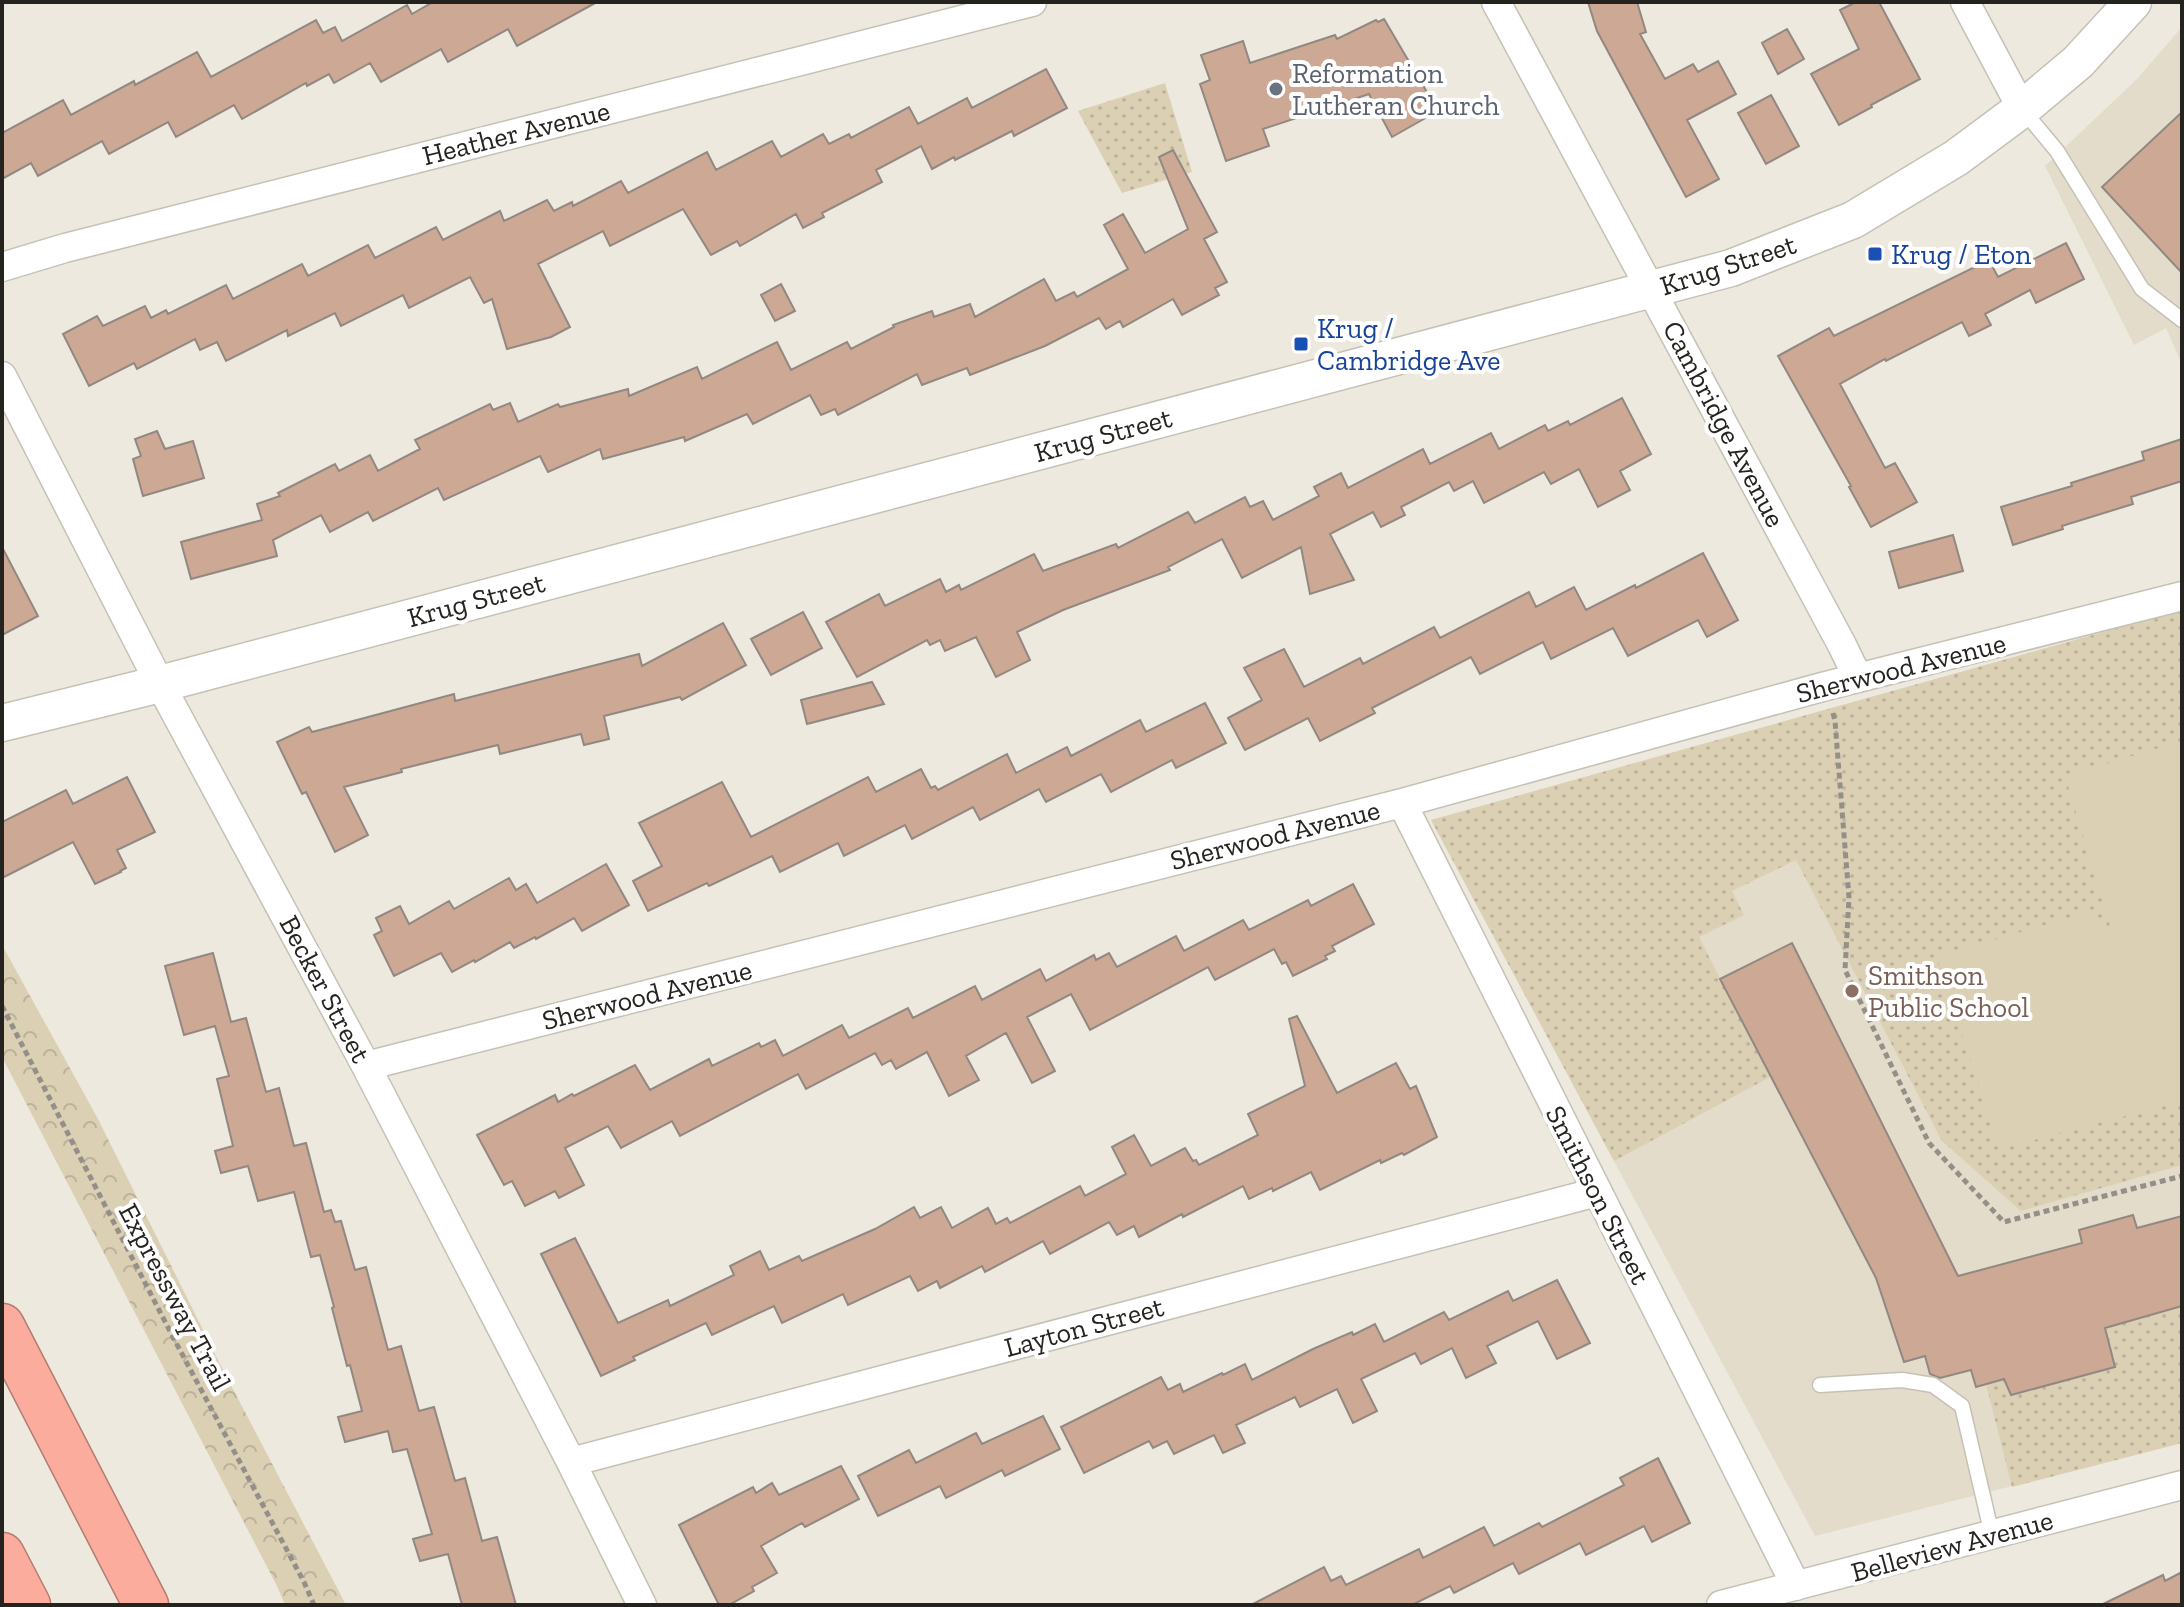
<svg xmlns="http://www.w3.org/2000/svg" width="2184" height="1607" viewBox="0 0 2184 1607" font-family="'Zilla Slab',serif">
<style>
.built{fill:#e4dcca}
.grass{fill:url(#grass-dots)}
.park{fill:url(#park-crowns)}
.pitch{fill:#dbcfb4}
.building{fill:#cca895;stroke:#928882;stroke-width:2}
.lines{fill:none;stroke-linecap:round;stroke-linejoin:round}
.service-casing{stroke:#c6c1b7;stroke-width:17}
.minor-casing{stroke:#c6c1b7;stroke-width:31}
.tertiary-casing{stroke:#c6c1b7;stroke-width:39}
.motorway-casing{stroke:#b17c71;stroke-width:47}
.path{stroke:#949089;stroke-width:5;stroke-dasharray:6 4;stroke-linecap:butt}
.service{stroke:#fff;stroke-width:14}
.minor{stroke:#fff;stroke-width:28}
.tertiary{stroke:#fff;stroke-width:36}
.motorway{stroke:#fcac9d;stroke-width:44}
.worship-dot{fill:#6b7280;stroke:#fff;stroke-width:3}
.transit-dot{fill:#1a4fb4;stroke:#fff;stroke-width:3}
.education-dot{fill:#8d6e63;stroke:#fff;stroke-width:3}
.labels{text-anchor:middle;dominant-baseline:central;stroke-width:8;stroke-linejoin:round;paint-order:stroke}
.worship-label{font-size:28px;fill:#5b616d;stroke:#fff;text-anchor:start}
.street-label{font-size:28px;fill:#25231f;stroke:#fff}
.transit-label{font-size:28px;fill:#164399;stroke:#fff;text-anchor:start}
.education-label{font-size:28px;fill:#785e54;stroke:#fff;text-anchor:start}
</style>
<defs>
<pattern id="grass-dots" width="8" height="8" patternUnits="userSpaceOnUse" patternTransform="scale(2)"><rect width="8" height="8" fill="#dbcfb4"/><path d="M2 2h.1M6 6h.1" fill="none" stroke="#bcb19a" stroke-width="1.8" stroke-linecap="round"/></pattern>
<pattern id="park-crowns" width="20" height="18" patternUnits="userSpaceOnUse" patternTransform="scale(2)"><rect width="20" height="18" fill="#dbcfb4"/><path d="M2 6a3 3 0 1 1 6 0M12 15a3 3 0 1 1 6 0" fill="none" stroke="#bcb19a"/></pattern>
</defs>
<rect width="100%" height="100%" fill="#eee9de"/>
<path class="built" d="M2182,27V364L2166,328L2134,345L2045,166L2136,80Z
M2182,610V1443L1815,1536L1431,820Z"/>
<path class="grass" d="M1165,83L1192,172L1122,193L1078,111Z
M2182,610V1165L2021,1211L1942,1141L1796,860L1732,891L1744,915L1699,937L1770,1077L1614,1161L1431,820Z
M2182,1307V1443L2012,1487L1986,1384L2004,1379L2011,1395L2114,1367L2105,1328Z"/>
<path class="park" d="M2,945L98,1119L222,1368L346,1605H285L277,1586L2,1057Z"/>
<path class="pitch" d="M2182,741V1101L2000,1149L1936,956L2088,913L2111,929L2065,776Z"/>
<path class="building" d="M433,2H597L517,46L508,29L448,62L441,49L381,82L370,63L334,83L329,74L307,86L306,83L242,119L234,105L176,137L168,122L109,154L102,141L38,176L31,163L2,179V133L63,100L71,115L134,81L135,85L197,52L211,77L316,20L323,33L335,27L342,41L407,5L412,14Z
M1588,2H1637L1646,32L1640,34L1665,79L1693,64L1698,72L1718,61L1736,94L1687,120L1719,179L1686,197L1597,31Z
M1856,2H1879L1920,79L1871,105L1872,107L1839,125L1811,74L1859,49L1840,10Z
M1384,19L1438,111L1392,137L1369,94L1263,129L1269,146L1226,161L1200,84L1210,80L1201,55L1243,41L1250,63L1335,35L1337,39L1376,20L1378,22Z
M1787,29L1804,59L1778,74L1762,43Z
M1046,69L1067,108L1014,136L1012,131L955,160L954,157L932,169L921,146L876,170L882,182L822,213L824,217L803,228L796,214L740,246L737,241L711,255L683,209L610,246L603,231L538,264L570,327L551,337L507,349L492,299L484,303L470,277L409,308L403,295L341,326L335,313L288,336L287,330L226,361L217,342L200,350L195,339L137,369L134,363L89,386L63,334L97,316L103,326L145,306L151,318L166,310L168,314L226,285L233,299L302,264L308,276L368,245L375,258L436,227L443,240L500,211L504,221L547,200L554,211L572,202L573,206L621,181L628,193L707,152L716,170L772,141L781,157L823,134L829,144L849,134L851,138L909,107L918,124L967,98L972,108Z
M1771,95L1799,146L1766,164L1738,113Z
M2182,112V273L2102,187Z
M1173,150L1217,232L1204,239L1227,282L1215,288L1219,295L1182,315L1173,299L1123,327L1120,321L1106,329L1099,318L1045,346L970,375L967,368L922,385L917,374L838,415L835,409L821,415L810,395L753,424L747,414L685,441L684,437L603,459L600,449L548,472L540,456L444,500L438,488L373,521L368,512L330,532L321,515L273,540L277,556L191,579L181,542L262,520L257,504L280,496L278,493L335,464L339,471L370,455L378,471L420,449L415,440L490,404L493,410L510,403L518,422L558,404L560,407L628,389L629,396L697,367L702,379L777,342L791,370L847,342L851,349L894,327L893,325L932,311L934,317L970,304L975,317L1044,279L1056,301L1074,292L1077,297L1128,269L1104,225L1123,214L1145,253L1188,229L1159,157Z
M2066,243L2084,279L2036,303L2030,290L1985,314L1991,325L1969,336L1962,322L1886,361L1885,359L1840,384L1885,468L1895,463L1917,502L1871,527L1849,487L1851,486L1778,356L1829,328L1834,336L1989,260L1998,277Z
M781,284L795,311L775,321L761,295Z
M1622,398L1651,454L1620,471L1630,490L1598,507L1579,469L1551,484L1544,472L1484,503L1473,481L1454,491L1449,482L1401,507L1405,515L1381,527L1373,512L1330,534L1354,580L1310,594L1301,547L1242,578L1222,539L1168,567L1170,570L1063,610L1017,632L1030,660L996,677L976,637L945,651L940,640L930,645L927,640L857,677L826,622L879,594L885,606L940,579L946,592L959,585L961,590L1034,554L1043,571L1116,544L1118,548L1188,512L1195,523L1245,497L1250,507L1263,501L1273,520L1319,496L1314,487L1341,473L1348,488L1423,449L1430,464L1491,433L1499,449L1545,425L1548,431L1568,421L1570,425Z
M157,431L165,449L193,441L204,478L143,496L133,459L141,456L135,439Z
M2182,439V481L2131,497L2133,504L2062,526L2063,529L2013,545L2001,507L2072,486L2071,483L2144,460L2142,452Z
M1953,535L1963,571L1899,588L1889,552Z
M2,547L38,616L2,635Z
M1703,553L1738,620L1707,637L1698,620L1628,656L1613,628L1551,659L1543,642L1480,674L1471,657L1372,708L1375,713L1320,741L1308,718L1245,750L1228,718L1262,700L1244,668L1284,649L1304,687L1360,658L1363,664L1434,627L1440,638L1529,592L1536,607L1574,587L1586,610L1635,585L1636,588Z
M803,612L822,648L771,675L751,639Z
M723,623L746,665L682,700L680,697L604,716L609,739L584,745L581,734L500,754L498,745L401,769L402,772L344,787L368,835L335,852L306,792L302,794L277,742L309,727L312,732L454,694L455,701L639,654L642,666Z
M872,682L884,704L807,724L801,700Z
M1205,703L1226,743L1176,768L1172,760L1111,792L1101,774L1046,802L1039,789L980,820L973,807L912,839L905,825L844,856L838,843L780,872L772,856L709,886L707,883L648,911L633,881L662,866L639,823L722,782L751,837L868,777L876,792L921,769L931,788L935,786L938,790L1007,754L1016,773L1067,747L1071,756L1140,720L1146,732Z
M127,777L155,832L117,850L126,868L120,871L121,872L95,884L73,842L2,878V822L66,790L73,804Z
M606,864L629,905L582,931L574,918L536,939L535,937L514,948L510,942L475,962L474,960L452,972L441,953L394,976L374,935L382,931L376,918L400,906L409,924L449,901L454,909L509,878L516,890L526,884L537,903Z
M1353,884L1374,924L1332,946L1335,951L1325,956L1327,959L1293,976L1286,962L1282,964L1274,949L1215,980L1208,967L1090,1030L1071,994L1027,1017L1055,1071L1032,1083L1006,1033L966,1056L979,1080L949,1096L927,1052L896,1069L891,1060L882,1065L875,1053L806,1089L798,1074L680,1136L672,1121L621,1148L608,1126L565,1148L584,1185L559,1198L555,1191L525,1206L512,1181L504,1185L477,1135L555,1095L558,1102L572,1094L574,1096L635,1065L650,1090L709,1059L712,1066L759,1043L761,1047L775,1040L783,1056L842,1025L849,1038L908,1008L913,1018L975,986L982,1000L1040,969L1046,981L1094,955L1096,960L1109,953L1117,967L1176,936L1184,951L1243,920L1249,930L1308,900L1311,906Z
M1792,943L1958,1276L2082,1243L2079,1230L2133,1215L2137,1228L2182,1216V1306L2105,1328L2115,1367L2011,1395L2004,1379L1976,1387L1971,1370L1940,1378L1930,1374L1925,1356L1904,1362L1876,1278L1720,979Z
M213,953L231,1022L246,1018L266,1092L279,1088L294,1146L306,1143L324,1212L331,1210L335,1222L341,1221L355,1270L366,1267L388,1350L401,1346L419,1411L434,1407L455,1481L465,1478L482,1541L497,1537L516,1605H462L448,1554L420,1561L413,1539L432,1534L407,1449L393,1452L388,1431L345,1442L338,1417L362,1411L350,1365L347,1366L332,1308L334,1307L320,1255L311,1257L294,1192L258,1201L248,1166L221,1173L215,1151L233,1146L217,1079L229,1076L215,1026L184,1035L165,966Z
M1297,1016L1337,1093L1396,1063L1410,1089L1416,1086L1437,1137L1404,1155L1402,1153L1381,1163L1380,1160L1320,1190L1311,1172L1273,1191L1272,1188L1249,1199L1243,1186L1183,1217L1182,1214L1139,1237L1134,1226L1117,1235L1109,1222L1050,1254L1043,1241L985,1272L982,1266L940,1288L937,1281L918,1291L910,1276L848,1305L843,1294L782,1323L774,1306L712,1335L706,1323L633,1357L635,1360L601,1376L541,1254L575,1238L618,1323L668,1300L670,1306L734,1275L730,1266L760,1251L769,1270L799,1256L802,1261L875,1229L914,1207L920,1218L941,1207L952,1228L988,1208L996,1224L1007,1218L1010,1223L1080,1186L1085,1196L1126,1174L1112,1147L1134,1135L1151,1166L1185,1148L1193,1161L1196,1160L1199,1165L1258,1135L1248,1114L1305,1086L1289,1019Z
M1557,1280L1590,1343L1557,1359L1538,1321L1487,1346L1496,1363L1466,1378L1452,1348L1421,1364L1415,1353L1361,1379L1377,1411L1353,1423L1337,1389L1300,1407L1295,1397L1236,1425L1245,1443L1223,1453L1214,1435L1174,1454L1167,1441L1153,1448L1149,1441L1084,1473L1061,1427L1161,1377L1168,1390L1180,1384L1183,1392L1222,1373L1223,1375L1245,1364L1252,1380L1313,1349L1352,1332L1353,1335L1375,1324L1384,1342L1444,1312L1449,1320L1508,1291L1513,1301Z
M1043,1416L1060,1449L1005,1476L1002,1470L946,1498L940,1486L878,1516L858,1476L909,1450L916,1463L976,1433L982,1444Z
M1658,1458L1690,1523L1652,1542L1644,1526L1586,1555L1580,1543L1519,1574L1513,1563L1454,1593L1450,1586L1412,1605H1251L1324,1567L1331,1581L1341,1576L1346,1585L1419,1549L1423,1558L1484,1527L1494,1546L1539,1523L1542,1527L1624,1485L1620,1478Z
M841,1466L859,1499L805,1527L802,1523L761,1546L777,1573L752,1587L754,1591L729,1605H719L679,1525L753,1487L756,1493L772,1483L779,1495Z
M2182,1572V1605H2101L2163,1575L2165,1581Z"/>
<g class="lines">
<g class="service-casing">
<path id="service" d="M2022,109L2057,151L2142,289L2182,320
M1820,1385L1902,1380L1933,1385L1962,1406L1992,1535"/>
</g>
<g class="minor-casing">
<path id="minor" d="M1496,2L1842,645L1858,678
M1965,2L2022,109
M2,267L65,248L1032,2
M2,376L160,684L366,1066L571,1462L642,1605
M1402,803L1796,1586
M366,1066L1402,803L1822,687L2182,596
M571,1462L1597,1192
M1721,1605L2182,1485"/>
</g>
<g class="tertiary-casing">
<path id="tertiary" d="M2,723L160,684L1731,268L1853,220L1956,158L2022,109L2078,62L2133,2"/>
</g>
<g class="motorway-casing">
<path id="motorway" d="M2,1326L146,1605
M2,1555L28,1605"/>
</g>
<path class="path" d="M1833,713L1835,721L1849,898L1845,970L1929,1143L2004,1222L2182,1176
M2,1006L174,1339L304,1582L314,1605"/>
<use href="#service" class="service"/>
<use href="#minor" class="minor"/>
<use href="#tertiary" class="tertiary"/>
<use href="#motorway" class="motorway"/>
</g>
<circle class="worship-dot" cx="1276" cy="89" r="8"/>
<g class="transit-dot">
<rect x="1867" y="246" width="16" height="16" rx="4"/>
<rect x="1293" y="336" width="16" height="16" rx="4"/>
</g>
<circle class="education-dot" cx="1852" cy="991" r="8"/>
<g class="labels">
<g class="worship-label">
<text x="1292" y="73">Reformation<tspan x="1292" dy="32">Lutheran Church</tspan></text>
</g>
<g class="street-label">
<text transform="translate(516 133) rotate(-14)">Heather Avenue</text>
<text transform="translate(1728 265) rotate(-18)">Krug Street</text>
<text transform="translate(1724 424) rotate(62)">Cambridge Avenue</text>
<text transform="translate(1103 435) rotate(-15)">Krug Street</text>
<text transform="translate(476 600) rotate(-15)">Krug Street</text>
<text transform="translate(1901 668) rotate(-14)">Sherwood Avenue</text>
<text transform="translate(1275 835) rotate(-14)">Sherwood Avenue</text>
<text transform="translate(325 989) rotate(62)">Becker Street</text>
<text transform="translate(647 995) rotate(-14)">Sherwood Avenue</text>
<text transform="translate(1598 1195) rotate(63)">Smithson Street</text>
<text transform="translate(175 1297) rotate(62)">Expressway Trail</text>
<text transform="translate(1084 1327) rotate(-15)">Layton Street</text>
<text transform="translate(1952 1546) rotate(-15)">Belleview Avenue</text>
</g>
<g class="transit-label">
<text x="1891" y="254">Krug / Eton</text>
<text x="1317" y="328">Krug /<tspan x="1317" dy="32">Cambridge Ave</tspan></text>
</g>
<g class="education-label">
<text x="1868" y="975">Smithson<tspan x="1868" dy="32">Public School</tspan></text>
</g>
</g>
<rect width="2184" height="1607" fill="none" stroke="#25231f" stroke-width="8"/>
</svg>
